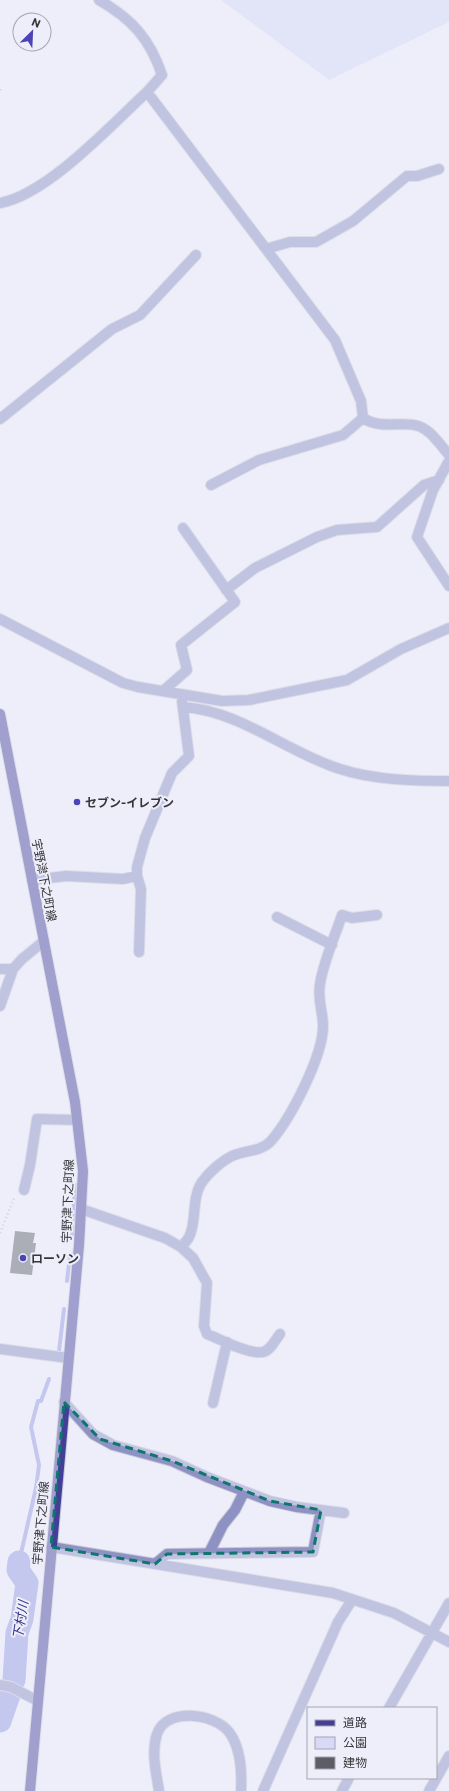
<svg xmlns="http://www.w3.org/2000/svg" width="449" height="1791" viewBox="0 0 449 1791" font-family="Commissioner,'Noto Sans JP',sans-serif">
<style>
.green{fill:#d6d9f7}
.lines{fill:none;stroke-linecap:round;stroke-linejoin:round}
.stream{stroke:#9398e1;stroke-width:4}
.river{stroke:#9398e1;stroke-width:23}
.building{fill:#5c5d66}
.minor-casing{stroke:#c8c9d3;stroke-width:12}
.major-casing{stroke:#c8c9d3;stroke-width:12}
.path{stroke:#aaabb3;stroke-width:2.5;stroke-dasharray:1 3;stroke-linecap:butt}
.minor{stroke:#8d91c4;stroke-width:10}
.major{stroke:#433f99;stroke-width:10}
.marked{fill:none;stroke:#0f766e;stroke-width:3;stroke-dasharray:8 5;stroke-linejoin:round}
.poi-dot{fill:#4c43b9;stroke:#edeef9;stroke-width:1.5}
.labels{text-anchor:middle;dominant-baseline:central;stroke-width:4;stroke-linejoin:round;paint-order:stroke}
.poi-label{font-size:12px;font-weight:bold;fill:#36363a;stroke:#edeef9;text-anchor:start}
.street-label{font-size:12px;fill:#36363a;stroke:#edeef9}
.water-label{font-size:13px;font-style:italic;fill:#373186;stroke:#edeef9}
</style>
<rect width="100%" height="100%" fill="#edeef9"/>
<path class="green" d="M221,0H449V22L329,80Z"/>
<g class="lines">
<path class="stream" d="M72,1235L75,1185
M67,1281L70,1255
M59,1351L64,1309
M19,1562L36,1488L39,1465L31,1427L38,1401H41L49,1379"/>
<path class="river" d="M14,1680L17,1633L22,1619L27,1583L18,1570L19,1562
M0,1721L10,1692"/>
</g>
<path class="building" d="M15,1231L35,1233L33,1243H36L32,1275L10,1273Z"/>
<g class="lines">
<g class="minor-casing">
<path id="minor" d="M147,92L335,340L361,401L363,418L343,435L259,460L211,485
M0,203C48,194 110,126 147,92L162,75C150,39 132,19 99,0
M266,249L290,242H316L353,221L407,176H417L439,169
M363,418C384,432 409,417 426,430C435,436 442,447 449,455
M0,419L112,329L140,315L196,255
M449,461L433,490L417,537L449,586
M226,590L255,568L317,537L337,530L377,527L424,485L439,480
M0,619L123,683L138,687L222,701L249,700L347,680L401,649L449,628
M163,691L187,670L181,645L235,602L183,528
M183,707C241,711 286,752 340,769C374,780 414,781 449,781
M32,880L66,876L123,879L137,876
M277,917L332,945
M139,952L141,889L137,876V867L145,838L172,773L189,756L182,701
M0,969H13
M0,1006L13,969L22,959L44,941
M24,1190L30,1165L37,1119L77,1120
M81,1209L165,1238L181,1247L193,1258L207,1283L204,1326L207,1334C220,1339 249,1355 263,1352C271,1350 275,1340 280,1334
M181,1247C184,1244 187,1241 189,1237C197,1223 191,1198 202,1182C209,1172 222,1161 232,1156C245,1150 261,1152 271,1141C291,1118 323,1056 323,1026C323,1011 317,999 320,984C323,963 335,936 342,915L352,918L377,915
M0,1349L68,1358
M64,1402L93,1434L113,1445L172,1461L207,1477L270,1501L297,1507L344,1513
M213,1403L227,1342
M51,1547L333,1593L394,1613L449,1642
M209,1553L223,1525L235,1510L244,1492
M155,1564L167,1554L313,1552L321,1510
M0,1685L11,1687L38,1701
M389,1708L449,1603
M159,1791C156,1772 151,1752 157,1734C166,1707 214,1713 229,1732C241,1748 242,1772 241,1791
M263,1791L338,1622L352,1600
M342,1791L349,1778
M429,1791L449,1756"/>
</g>
<g class="major-casing">
<path id="major" d="M0,714L75,1102L83,1171L79,1245L30,1791"/>
</g>
<path class="path" d="M0,90L2,87
M0,1233L15,1196"/>
<use href="#minor" class="minor"/>
<use href="#major" class="major"/>
</g>
<path d="M0 0H449V1791H0ZM64,1402L100,1439L172,1461L270,1501L321,1510L313,1552L167,1554L155,1564L51,1547Z" fill="#edeef9" fill-opacity=".55" fill-rule="evenodd"/>
<path class="marked" d="M64,1402L100,1439L172,1461L270,1501L321,1510L313,1552L167,1554L155,1564L51,1547Z"/>
<g class="poi-dot">
<circle cx="77" cy="802" r="4"/>
<circle cx="23" cy="1258" r="4"/>
</g>
<g class="labels">
<g class="poi-label">
<text x="85" y="802">セブン-イレブン</text>
<text x="31" y="1258">ローソン</text>
</g>
<g class="street-label">
<text transform="translate(45 880) rotate(79)">宇野津下之町線</text>
<text transform="translate(67 1201) rotate(-88)">宇野津下之町線</text>
<text transform="translate(40 1523) rotate(-85)">宇野津下之町線</text>
</g>
<g class="water-label">
<text transform="translate(20 1620) rotate(-81)">下村川</text>
</g>
</g>
<rect x="307" y="1707" width="130" height="72" fill="#edeef9" stroke="#a4a4ad"/>
<rect x="315" y="1720" width="20" height="6" fill="#433f99" stroke="#a4a4ad"/>
<text x="343" y="1727" font-size="12" fill="#36363a">道路</text>
<rect x="315" y="1737" width="20" height="12" fill="#d6d9f7" stroke="#a4a4ad"/>
<text x="343" y="1747" font-size="12" fill="#36363a">公園</text>
<rect x="315" y="1757" width="20" height="12" fill="#5c5d66" stroke="#a4a4ad"/>
<text x="343" y="1767" font-size="12" fill="#36363a">建物</text>
<g transform="translate(32 32) rotate(24)"><circle r="19" fill="#edeef9" stroke="#a4a4ad"/>
<path d="M0-3L7 15L0 10L-7 15Z" fill="#4c43b9"/>
<text y="-6" font-size="11" font-weight="bold" text-anchor="middle" fill="#36363a">N</text>
</g>
</svg>
